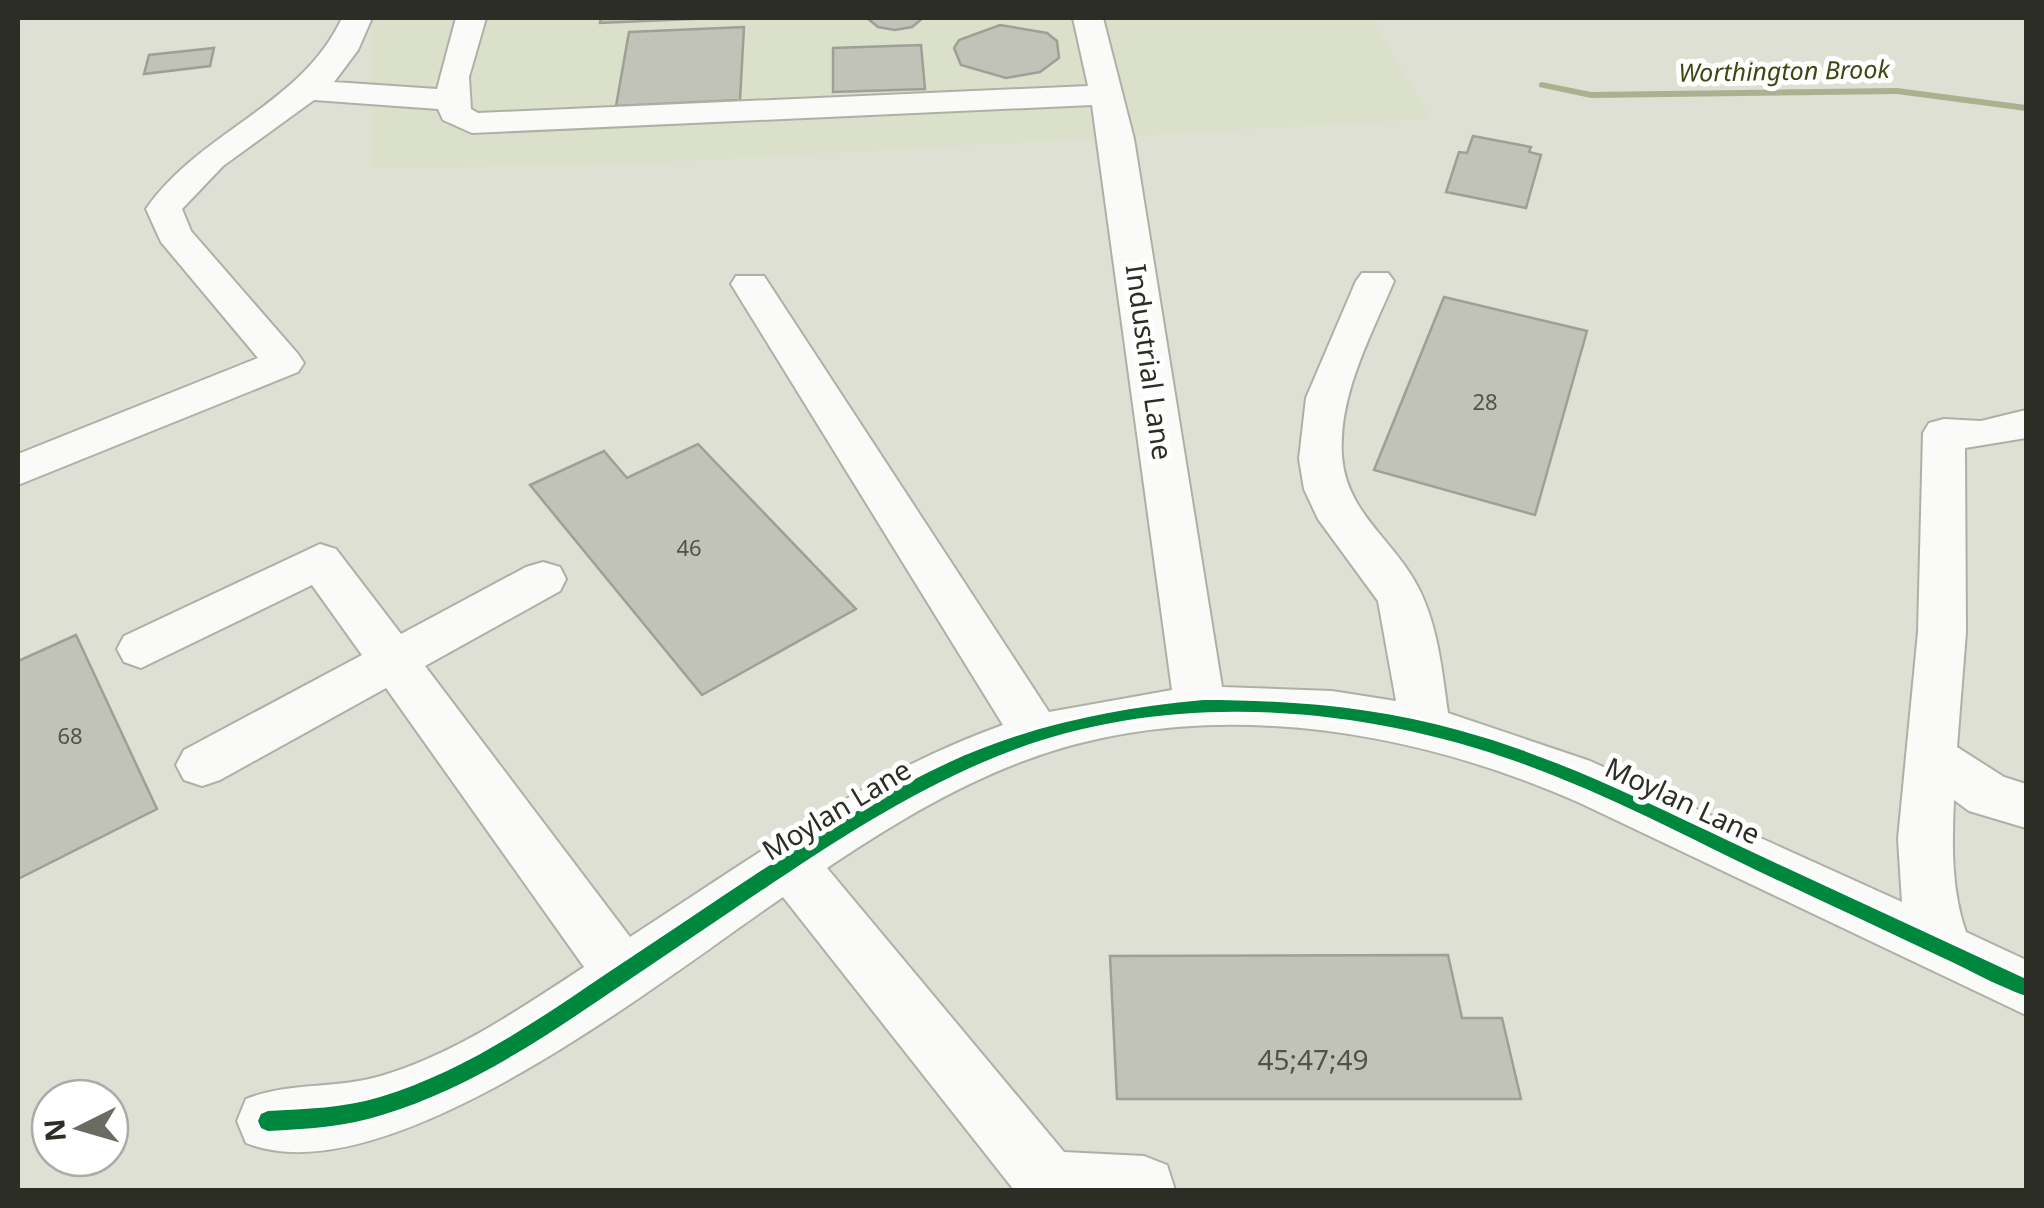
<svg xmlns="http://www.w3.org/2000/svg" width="2044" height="1208" viewBox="0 0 2044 1208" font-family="'Noto Sans',sans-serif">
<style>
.built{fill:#dbe0ca}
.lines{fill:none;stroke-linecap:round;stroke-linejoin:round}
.stream{fill:#aab18e;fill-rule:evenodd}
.building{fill:#c1c3b8;stroke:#9e9f96;stroke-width:2.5}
.minor-casing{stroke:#aeb0a6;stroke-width:4}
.minor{fill:#fafaf9;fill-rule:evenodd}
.cycleway-casing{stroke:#fff;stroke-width:6}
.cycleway{fill:#00873e;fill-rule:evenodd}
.labels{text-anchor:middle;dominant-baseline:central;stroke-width:10;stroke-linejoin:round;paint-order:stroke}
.number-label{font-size:22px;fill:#51534a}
.far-water-label{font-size:25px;font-style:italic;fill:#3f4711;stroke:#fff}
.street-label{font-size:28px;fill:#2c2e25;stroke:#fff}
.near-number-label{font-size:28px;fill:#51534a}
</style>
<rect width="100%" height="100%" fill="#dee0d4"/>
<path class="built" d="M372,18H1371L1431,119L637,164L372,168Z"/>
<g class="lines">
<path class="stream" d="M1542,82L1591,92L1897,88L2026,105V111L1897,94L1591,98L1539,87V83Z"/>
</g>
<path class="building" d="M601,18H715L600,23Z
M867,18H923L912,27L895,30L878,27Z
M1000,25L1047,33L1057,41L1059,58L1040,72L1006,78L961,65L954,48L959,40Z
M744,27L740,100L616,106L629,32Z
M921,45L925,89L833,92V48Z
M214,48L210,66L144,74L149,55Z
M1473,136L1531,147L1529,152L1541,155L1526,208L1446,192L1459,152L1467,153Z
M1444,297L1587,331L1535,515L1374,470Z
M698,444L856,609L702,695L530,485L604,451L627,478Z
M76,635L157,809L18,879V661Z
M1448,955L1462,1018H1502L1521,1099H1117L1110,956Z"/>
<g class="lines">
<g class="minor-casing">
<path id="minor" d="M342,18H372L358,50L334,82L437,89L456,18H486L469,77L471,109L478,113L1088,86L1073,18H1103L1134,139L1222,687L1332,691L1396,701L1378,601L1318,519L1304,489L1299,459L1306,398L1356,281L1362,273H1388L1394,281C1371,336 1338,395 1342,456C1346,513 1394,540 1418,587C1438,626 1442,670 1448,713L1590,761L1902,902L1898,839L1918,632L1923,433L1929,423L1944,419L1981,421L2026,410V438L1965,448L1966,632L1957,747L2004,777L2026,784V828L1969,811L1954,800C1952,844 1951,890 1966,932L2026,960V1015L1580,803C1411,728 1204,694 1026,760C955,786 890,826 827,868L1064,1152L1144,1156L1167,1165L1175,1190H1014L783,897C668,975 388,1200 246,1143L237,1121L246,1099C288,1082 337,1089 381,1076C455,1054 520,1009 584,967L386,688L220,780L202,786L184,780L176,765L184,750L362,655L312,585L141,668L124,662L117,649L124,636L320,544L336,549L401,634L526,567L543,562L560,567L566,579L560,591L425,666L630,937C749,860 868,773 1003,725L731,284L736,276H764L1049,712L1172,690L1092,105L472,133L443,120L438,109L314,100L223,166L182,209L191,231L298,354L304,363L298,372L18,485V454L258,358L161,242L146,209C200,131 301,106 342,18Z"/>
</g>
<use href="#minor" class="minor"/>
<g class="cycleway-casing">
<path id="cycleway" d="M1203,700C1290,700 1375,707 1458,730C1554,756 1642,800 1731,842C1829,888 1928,933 2026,979V996C1997,986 1968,969 1939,956C1884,930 1828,904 1773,878C1689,838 1606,793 1518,762C1361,706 1175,690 1016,749C913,787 822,850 731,911C691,938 651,965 611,992C539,1041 467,1089 382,1115C345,1127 307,1129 268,1131L261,1128L258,1121L261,1114L268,1111C306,1109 344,1108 380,1097C463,1072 535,1022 606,974C707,908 806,836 913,780C1008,730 1098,710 1203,700Z"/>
</g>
<use href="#cycleway" class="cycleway"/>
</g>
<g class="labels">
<g class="number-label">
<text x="1485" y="401">28</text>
<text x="689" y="547">46</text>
<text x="70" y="735">68</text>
</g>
<g class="far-water-label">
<text transform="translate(1784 70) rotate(-1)">Worthington Brook</text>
</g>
<g class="street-label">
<text transform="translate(1150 362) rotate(82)">Industrial Lane</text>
<text transform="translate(1683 800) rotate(25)">Moylan Lane</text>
<text transform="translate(836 809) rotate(-31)">Moylan Lane</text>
</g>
<g class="near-number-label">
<text x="1313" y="1059">45;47;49</text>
</g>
</g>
<rect width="2044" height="1208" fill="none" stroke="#2c2e25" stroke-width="40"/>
<g transform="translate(80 1128) rotate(265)"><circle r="48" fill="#ffffff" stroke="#ababa8" stroke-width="2.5"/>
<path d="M0-8L18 38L0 25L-18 38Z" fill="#6a6c62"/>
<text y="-15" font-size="28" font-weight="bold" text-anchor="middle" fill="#2c2e25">N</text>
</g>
</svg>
